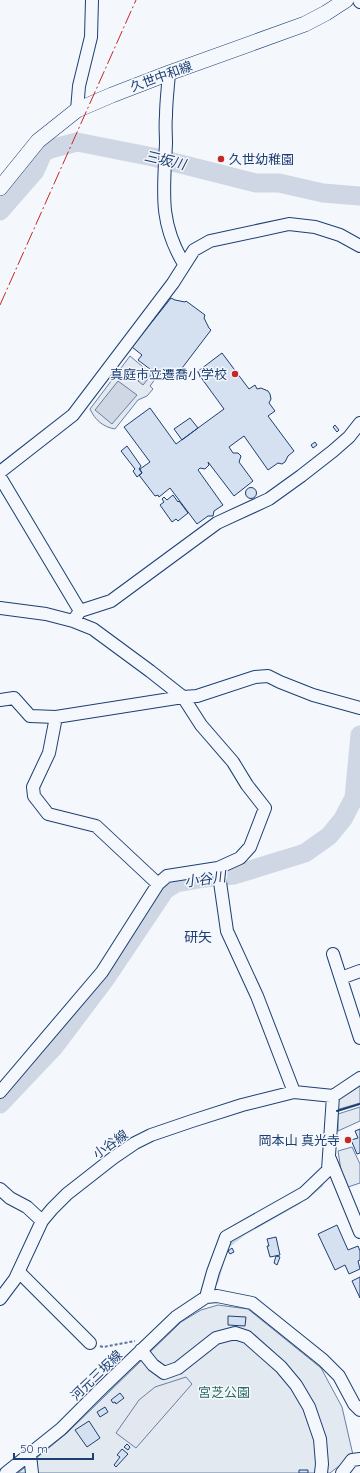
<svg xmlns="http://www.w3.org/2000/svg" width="360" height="1473" viewBox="0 0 360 1473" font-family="Quicksand,'Noto Sans JP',sans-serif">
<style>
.green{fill:#e3e9f0;stroke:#687fa3}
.parking{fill:#e3e8f0;stroke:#687fa3}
.water{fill:#cfd7e4;stroke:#687fa3}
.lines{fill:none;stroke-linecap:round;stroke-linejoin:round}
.stream{stroke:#cfd7e4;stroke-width:3}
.river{stroke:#cfd7e4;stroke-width:19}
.building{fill:#d5e0f0;stroke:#1d3f73}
.minor-casing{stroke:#1d3f73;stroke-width:14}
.major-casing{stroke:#1d3f73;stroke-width:16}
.path{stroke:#5e769c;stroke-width:2;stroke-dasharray:3 2;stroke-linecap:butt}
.minor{stroke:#f4f7fb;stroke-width:12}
.major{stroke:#f4f7fb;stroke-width:15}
.wall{stroke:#1d3f73;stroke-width:2}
.power{stroke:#c62828;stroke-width:1;stroke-dasharray:14 3 2 3;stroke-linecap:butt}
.poi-dot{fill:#c62828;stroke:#f4f7fb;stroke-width:1.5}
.labels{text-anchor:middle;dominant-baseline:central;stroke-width:3;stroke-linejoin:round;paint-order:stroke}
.street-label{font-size:13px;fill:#1d3f73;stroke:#f4f7fb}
.poi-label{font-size:13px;fill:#1d3f73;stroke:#f4f7fb;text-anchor:end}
.park-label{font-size:13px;fill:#2c6c60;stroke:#f4f7fb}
.water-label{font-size:14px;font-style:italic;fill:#1d3f73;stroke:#f4f7fb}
.neighbourhood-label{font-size:14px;fill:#1d3f73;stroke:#f4f7fb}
</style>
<rect width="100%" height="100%" fill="#f4f7fb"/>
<path class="green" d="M130,356L156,378L150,386L153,389L147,396L138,400L115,429C103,427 95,420 90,409Z
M360,1081V1103L336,1110L339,1096Z
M360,1107V1121L338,1131V1114Z
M352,1147L360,1164V1183L348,1187L341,1170L338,1151Z
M218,1305L248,1309L321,1368L342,1407L353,1455L330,1473H18L67,1433L181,1322L201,1310Z"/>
<path class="parking" d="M186,1377L192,1384L136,1448L116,1433L139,1400L155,1387Z"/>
<path class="water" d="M147,369L152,374L143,385L138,381Z
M118,381L137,395L112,424L95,410Z"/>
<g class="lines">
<path class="stream" d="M305,1199L322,1185
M227,1247L244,1234L299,1203
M217,1282L222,1264"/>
<path class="river" d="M0,211L35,171L43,153L50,149L77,142L153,157L256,183H279L323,193L360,196
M0,1104L54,1047L106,978L165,890L176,883L205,878L234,875L289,858L305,853L329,836L343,819L354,798L360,735"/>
</g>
<path class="building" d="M171,298L175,300L185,302L186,301L205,315L204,318L209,328L211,330L173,380L162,372L159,376L138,360L142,355L132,347Z
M222,353L249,389L255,385L257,389L261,388L268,391L270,394L271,399L269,403L275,411L268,416L294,451L288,456L285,462L282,464L278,463L268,470L244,436L229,447L233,453H238L241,456L239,462L253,481L234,496L208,462L209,465L205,469L200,468L198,470L223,505L214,511L213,516H208L197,524L170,488L159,497L158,495L155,496L139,475L142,473L140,469L150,462L124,427L150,408L176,444L224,409L197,372Z
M190,418L198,428L182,440L174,429Z
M335,425L339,430L337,432L333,427Z
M315,442L317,445L313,448L311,445Z
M127,446L141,466L139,469L142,473L137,477L133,471L135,469L121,451Z
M245.5 493a5.5 5.5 0 1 1 11 0a5.5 5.5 0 1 1-11 0Z
M173,495L178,502L179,501L188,513L178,521L176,519L172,522L160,505L164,502L162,499L164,497L167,500Z
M360,1129V1153L357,1154L351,1140L358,1138L355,1131Z
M337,1225L348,1250L358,1246L360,1251V1260L358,1261L360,1269L349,1274L345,1265L335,1270L318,1234Z
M276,1237L280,1255L270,1257L267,1246H269L267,1239Z
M232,1248L234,1252L230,1254L228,1251Z
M276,1256L280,1257L277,1265L274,1263Z
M360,1277V1298L352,1281Z
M228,1316L246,1317L245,1326L228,1325Z
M120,1393L124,1398L116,1404L115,1402L113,1403L111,1400Z
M105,1407L108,1412L100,1417L97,1412Z
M89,1421L100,1438L87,1447L75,1430Z
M127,1444L130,1447L128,1450L124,1447Z
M122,1449L128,1454L116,1467L114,1465L120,1457L117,1455Z
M299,1470H308V1473H299Z"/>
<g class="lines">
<g class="minor-casing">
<path id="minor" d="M359,0L360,2
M169,73C168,87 166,102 166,116C165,125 166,134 166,143C164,190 158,221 184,264
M77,110L79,86L91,37L92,0
M0,472L73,415L173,283L194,250L210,241L289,224L315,227L340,235L360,246
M0,477L80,611
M0,608L46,614L73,621L93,629L150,671L183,697L201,725L233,762L247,785L265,808L250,847L240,858L218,868L167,876L158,884L102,972L0,1092
M73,621L80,611L111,601L217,523L269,499L301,476L333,451L349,437L360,423
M0,700L14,698L30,716L56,717
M218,868L227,931L257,996L294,1092
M158,884L96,826L48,814L34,796L33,787L49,753L56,717L183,697L197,696L255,677L268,676L280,682L313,695L360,708
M333,954L360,1038
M341,978L360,971
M330,1159L360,1232
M0,1189L10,1198L27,1207L42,1221
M19,1272L90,1343
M206,1297L213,1272L226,1237L304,1193L328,1170L333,1096
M0,1299L15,1279L42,1221L52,1209L67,1194L113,1158L135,1143L151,1135L192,1121L242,1105L294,1092L333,1096L360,1078
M141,1350L153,1365L164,1373L178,1368L216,1338L235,1333L247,1337L281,1367L296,1385L309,1407L320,1439L322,1464L321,1473
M30,1455L32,1473
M6,1473L61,1429L102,1388L176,1317L206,1297L217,1296L252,1303L323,1360L339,1376L354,1404L360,1410
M342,1473L352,1460L360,1459"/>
</g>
<g class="major-casing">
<path id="major" d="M0,188L38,141L77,110L112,95L169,73L305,24L326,13L346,0"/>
</g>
<path class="path" d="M100,1346L103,1347L135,1341"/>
<use href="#minor" class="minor"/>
<use href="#major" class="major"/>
<path class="wall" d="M337,1111L360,1104"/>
<path class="power" d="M0,305L136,0"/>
</g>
<g class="poi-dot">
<circle cx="221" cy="159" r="4"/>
<circle cx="235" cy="374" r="4"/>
<circle cx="348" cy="1140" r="4"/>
</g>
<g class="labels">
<g class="street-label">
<text transform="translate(161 76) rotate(-20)">久世中和線</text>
<text transform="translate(110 1144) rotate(-35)">小谷線</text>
<text transform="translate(96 1375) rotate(-44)">河元三坂線</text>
</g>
<g class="poi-label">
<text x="229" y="159" text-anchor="start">久世幼稚園</text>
<text x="227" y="374">真庭市立遷喬小学校</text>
<text x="340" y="1140">岡本山 真光寺</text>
</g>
<g class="park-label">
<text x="224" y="1392">宮芝公園</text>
</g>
<g class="water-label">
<text transform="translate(165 160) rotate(13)">三坂川</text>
<text transform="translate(205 879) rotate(-8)">小谷川</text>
</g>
<g class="neighbourhood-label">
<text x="198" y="937">研矢</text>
</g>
</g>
<path d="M14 1453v6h79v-6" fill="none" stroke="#1d3f73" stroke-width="2"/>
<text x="20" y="1453" font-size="12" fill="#1d3f73" stroke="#f4f7fb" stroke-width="3" paint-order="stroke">50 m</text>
</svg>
